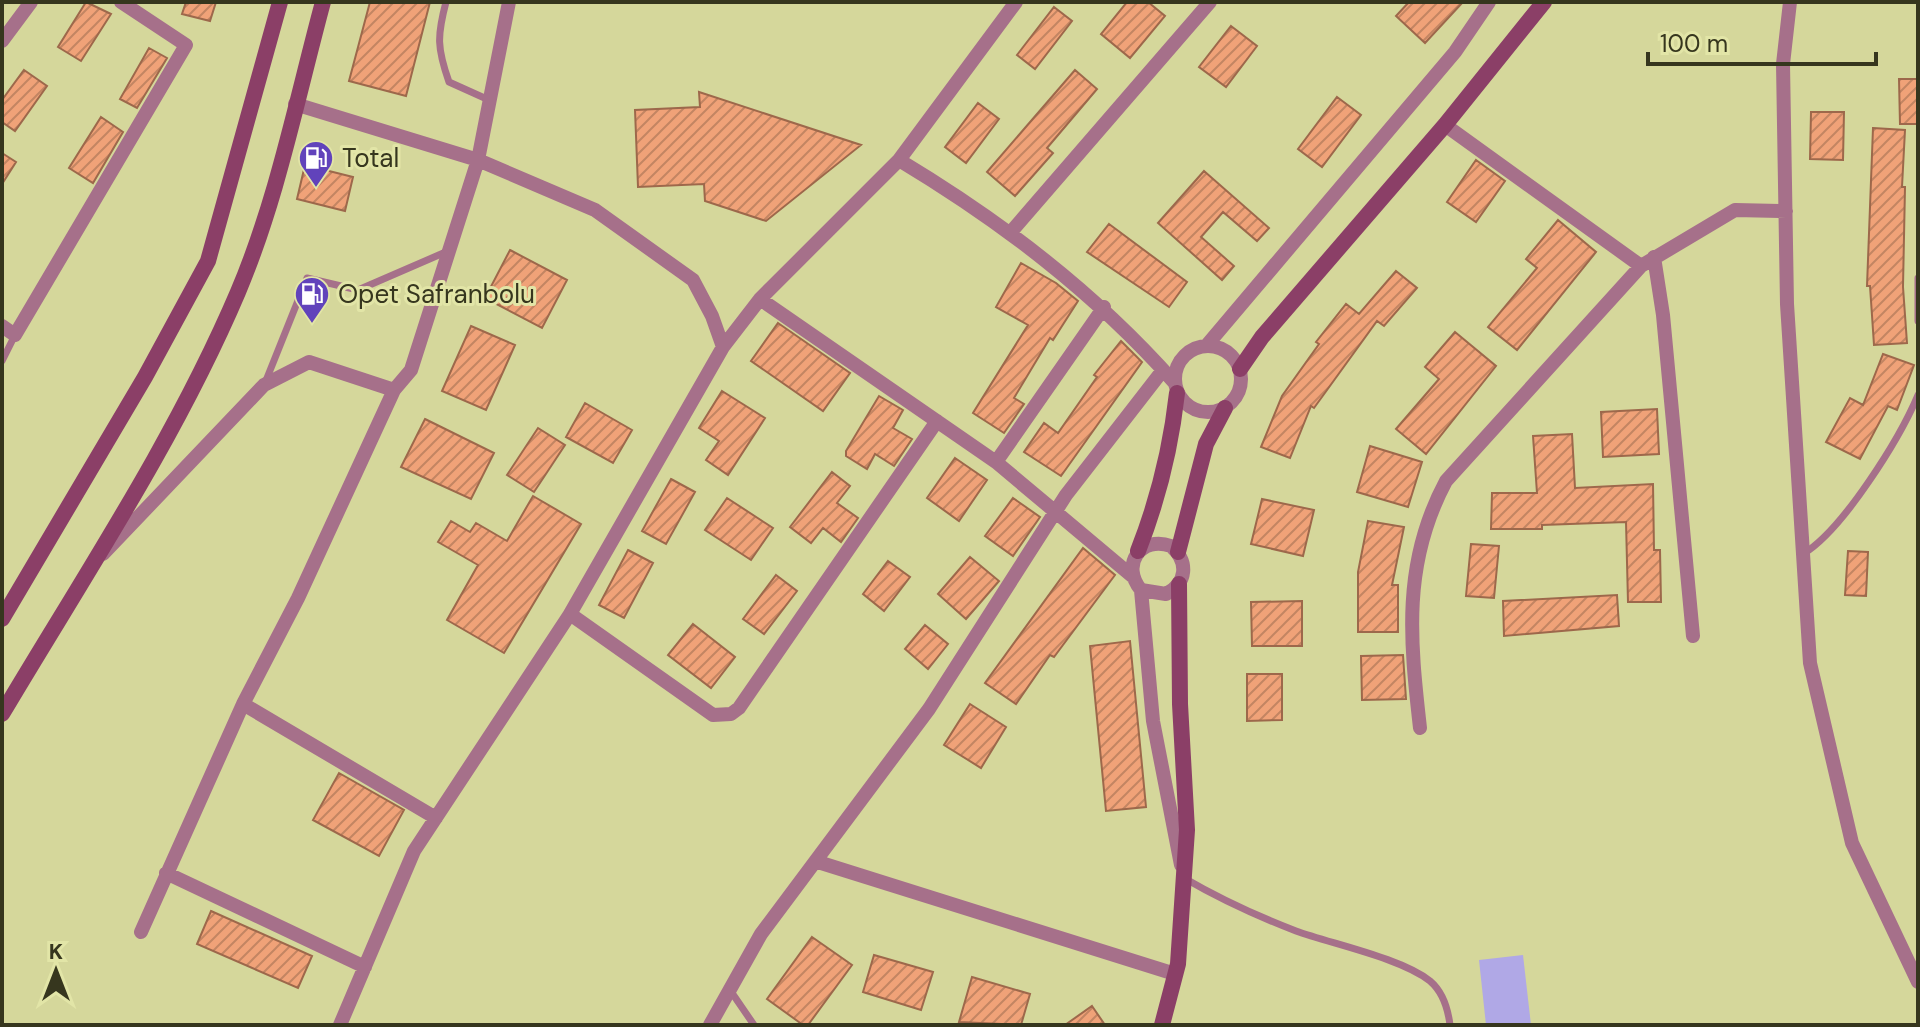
<svg xmlns="http://www.w3.org/2000/svg" width="1920" height="1027" viewBox="0 0 1920 1027" font-family="'DM Sans',sans-serif">
<style>
.park{fill:#b0a8e6}
.building{fill:url(#building-hatch);stroke:#9d684b;stroke-width:2}
.lines{fill:none;stroke-linecap:round;stroke-linejoin:round}
.service{stroke:#a6708a;stroke-width:7}
.minor{stroke:#a6708a;stroke-width:14}
.secondary{stroke:#8b3f67;stroke-width:16}
.labels{text-anchor:middle;dominant-baseline:central;stroke-width:6;stroke-linejoin:round;paint-order:stroke}
.poi-label{font-size:26px;fill:#36361e;stroke:#e2e5a7;text-anchor:start}
</style>
<defs>
<pattern id="building-hatch" width="6" height="6" patternUnits="userSpaceOnUse" patternTransform="scale(2)"><rect width="6" height="6" fill="#f0a278"/><path d="M-1 1l2-2M0 6l6-6M5 7l2-2" fill="none" stroke="#c38562"/></pattern>
</defs>
<rect width="100%" height="100%" fill="#d5d79b"/>
<path class="park" d="M1523,955L1531,1025H1486L1479,960Z"/>
<path class="building" d="M86,2L111,14L81,61L58,47Z
M186,2H216L210,21L182,14Z
M370,2H430L406,96L349,81Z
M1127,2H1148L1165,16L1130,58L1101,34Z
M1409,2H1463L1425,43L1396,16Z
M1054,7L1072,21L1035,69L1017,55Z
M1231,26L1257,46L1226,87L1199,67Z
M149,48L167,58L137,108L120,99Z
M24,70L47,86L15,131L2,122V100Z
M1075,70L1097,89L1047,148L1053,153L1015,196L987,172Z
M1899,79H1918V124H1900Z
M699,92L861,145L766,221L705,201L704,184L638,187L635,110L700,107Z
M1337,97L1361,115L1322,167L1298,149Z
M978,103L999,119L966,163L945,147Z
M1811,112H1844L1843,160L1810,159Z
M101,117L123,132L93,183L69,168Z
M1873,128L1905,130L1902,187H1905L1903,287L1907,343L1874,345L1870,286H1867Z
M2,153L16,162L2,184Z
M1476,160L1505,181L1476,222L1447,202Z
M305,165L353,177L345,211L297,199Z
M1204,171L1269,228L1257,241L1223,212L1201,237L1234,266L1222,280L1158,223Z
M1558,220L1596,252L1517,350L1488,327L1537,268L1526,259Z
M1109,224L1187,282L1169,307L1087,252Z
M510,250L567,280L542,328L485,298Z
M1021,263L1056,283L1078,301L1053,340L1050,338L1014,398L1024,404L1004,433L973,413L1028,325L996,307Z
M1396,271L1417,288L1384,326L1377,321L1314,408L1311,406L1290,458L1261,447L1282,396L1319,344L1316,342L1346,304L1359,314Z
M778,323L850,373L823,411L751,361Z
M471,326L515,345L486,410L442,391Z
M1455,332L1496,366L1426,454L1396,429L1439,379L1425,367Z
M1121,341L1142,362L1061,476L1024,452L1044,423L1058,433L1097,377L1094,375Z
M1883,354L1914,365L1897,410L1888,406L1860,459L1826,442L1850,398L1863,405Z
M722,391L765,418L728,475L706,460L719,441L699,428Z
M879,396L903,410L893,428L912,439L894,466L875,454L867,469L846,456V451Z
M585,403L632,430L613,463L566,437Z
M1657,409L1659,454L1603,457L1601,412Z
M425,419L494,453L471,499L401,467Z
M538,428L565,445L534,492L507,475Z
M1572,434L1575,488L1653,484L1654,550H1660L1661,602H1628L1626,522L1542,525V529H1491L1492,493H1537L1533,436Z
M1370,446L1422,462L1408,507L1357,492Z
M955,458L987,480L959,521L927,498Z
M832,472L850,486L837,503L858,518L841,542L823,528L811,543L790,527Z
M671,479L695,492L666,544L642,531Z
M533,496L581,524L504,653L447,620L478,565L438,542L451,521L470,532L476,523L507,541Z
M727,498L773,528L751,560L705,530Z
M1013,498L1040,517L1013,556L985,536Z
M1262,499L1314,510L1303,556L1251,544Z
M1368,521L1404,527L1392,585H1398V632H1358V572Z
M1471,544L1499,546L1494,598L1466,596Z
M1083,548L1115,575L1054,657L1050,655L1016,704L985,683Z
M628,550L653,563L624,618L599,605Z
M1848,551L1868,552L1866,596L1845,595Z
M970,557L999,581L966,619L938,594Z
M888,561L910,577L884,611L863,594Z
M776,575L797,591L764,634L743,619Z
M1617,595L1619,626L1504,636L1503,601Z
M1302,601V646H1252L1251,602Z
M693,624L735,657L711,688L668,655Z
M925,625L948,644L928,669L905,649Z
M1130,641L1146,807L1106,811L1090,646Z
M1403,655L1406,699L1362,700L1361,656Z
M1247,674H1282V720L1247,721Z
M970,704L1006,727L981,768L944,745Z
M339,773L404,810L379,856L313,820Z
M211,911L312,956L298,988L197,944Z
M812,937L852,965L808,1025H803L767,999Z
M874,955L933,972L921,1010L863,992Z
M972,977L1030,994L1021,1025L959,1022Z
M1092,1006L1105,1025H1065Z"/>
<g class="lines">
<path class="service" d="M446,2C437,36 437,48 449,82L489,100
M1918,278V321
M2,361L15,335
M265,383L307,278L358,290L448,251
M1803,554C1843,530 1900,438 1918,395
M1184,878C1220,899 1257,916 1296,931C1332,944 1401,958 1430,981C1443,992 1448,1009 1450,1025
M730,990L754,1025"/>
<path class="minor" d="M1790,2L1783,64L1787,304L1810,663L1852,843L1918,982
M2,41L31,2
M295,104L478,160L595,210L693,280L712,316L723,347L570,614L713,715L731,714L739,708L937,421
M1445,125L1641,266
M899,160C1002,222 1094,292 1174,382
M1011,232L1210,2
M1654,257L1663,315L1693,636
M760,299L996,462L1132,576
M2,326L15,335L186,45L121,2
M1207,345L1455,52L1489,2
M1175 379a33 33 0 1 1 66 0a33 33 0 1 1-66 0Z
M723,347L760,299L899,160L1016,2
M996,462L1104,307
M103,554L264,385L309,362L394,390L411,370L478,160L509,2
M1141,590L1166,594C1187,583 1189,562 1171,546C1141,535 1120,565 1141,590L1153,721L1181,865
M243,704L436,818
M1420,728C1410,640 1402,563 1446,481L1641,266L1735,210L1786,211
M818,862L1175,974
M166,873L365,967
M141,932L243,704L298,598L394,390
M340,1025L414,851L570,614
M710,1025L761,934L929,709L1066,495L1163,370"/>
<path class="secondary" d="M1240,369L1262,337L1445,125L1544,2
M1138,551C1158,500 1171,447 1177,393
M1178,552L1206,444L1225,408
M2,619L145,377L208,261L280,2
M2,714C84,576 175,440 238,292C277,200 297,98 323,2
M1162,1025L1178,964L1187,830L1180,704L1179,584"/>
</g>
<defs>
<g id="fuel-pin" transform="scale(1.8)"><path d="M0 17L-7.5 6A9.5 9.5 0 1 1 7.5 6Z" fill="#6143bb" stroke="#e2e5a7"/><path d="M-5.5-6h7V0h2V4h1.3V-2.5L3-4.5l.8-.8L6-3V5H2.5V1h-1V6h-7ZM-4.2-4.7v3.2H.2V-4.7Z" fill="#fff"/></g>
</defs>
<g fill-rule="evenodd">
<use href="#fuel-pin" x="316" y="158"/>
<use href="#fuel-pin" x="312" y="294"/>
</g>
<g class="labels">
<g class="poi-label">
<text x="342" y="158">Total</text>
<text x="338" y="294">Opet Safranbolu</text>
</g>
</g>
<rect width="1920" height="1027" fill="none" stroke="#36361e" stroke-width="8"/>
<g transform="translate(56 971)" stroke="#e2e5a7" stroke-width="6" paint-order="stroke">
<path d="M0-6L14 30L0 20L-14 30Z" fill="#36361e"/>
<text y="-12" font-size="22" font-weight="bold" text-anchor="middle" fill="#36361e">K</text>
</g>
<path d="M1648 52v12h228v-12" fill="none" stroke="#36361e" stroke-width="4"/>
<text x="1660" y="52" font-size="24" fill="#36361e" stroke="#e2e5a7" stroke-width="6" paint-order="stroke">100 m</text>
</svg>
